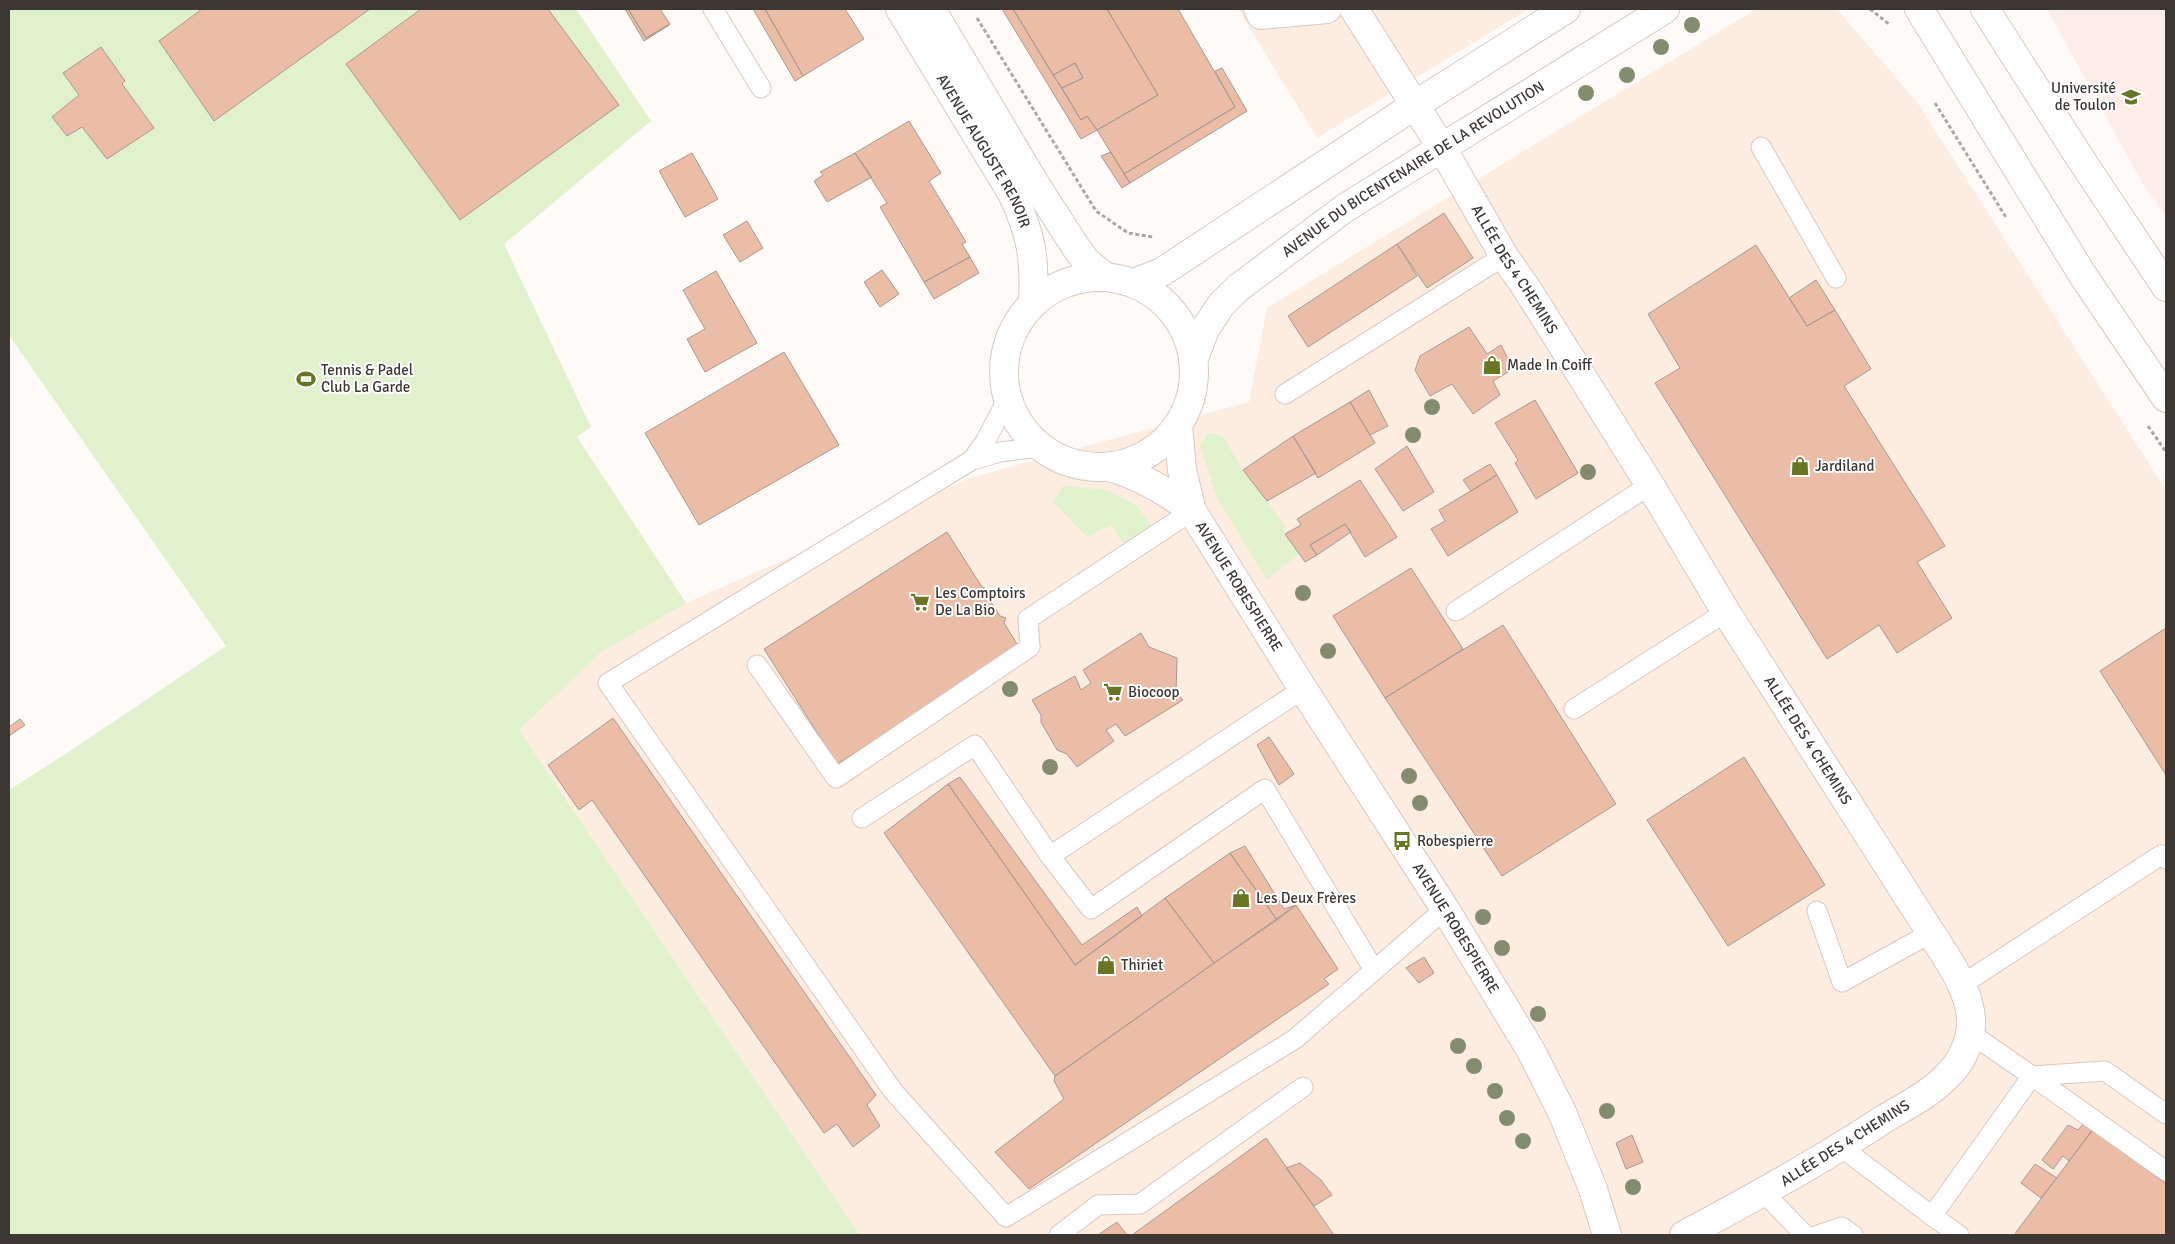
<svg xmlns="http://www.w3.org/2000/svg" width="2175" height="1244" viewBox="0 0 2175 1244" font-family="Signika,sans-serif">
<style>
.commercial{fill:#fdede1}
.education{fill:#fcede8}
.green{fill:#e1f1cd}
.building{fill:#ebbda6;stroke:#a79892}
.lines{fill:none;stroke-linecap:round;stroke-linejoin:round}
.service-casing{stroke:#d7c7c0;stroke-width:21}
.minor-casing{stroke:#d7c7c0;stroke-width:30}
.secondary-casing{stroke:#d7c7c0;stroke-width:30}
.path{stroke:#aba7a4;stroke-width:3;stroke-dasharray:4 2.5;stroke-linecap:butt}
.service{stroke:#fff;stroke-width:19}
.minor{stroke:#fff;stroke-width:28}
.secondary{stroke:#fff;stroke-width:28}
.tree{fill:#848c70}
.labels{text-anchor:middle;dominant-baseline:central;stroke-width:4;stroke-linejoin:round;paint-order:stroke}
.poi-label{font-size:15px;fill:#3d3734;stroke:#fff;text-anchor:start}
.street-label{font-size:15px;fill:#3d3734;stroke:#fff}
</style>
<rect width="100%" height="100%" fill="#fdfaf8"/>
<path class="commercial" d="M1238,9H1529L1317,138Z
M1756,9H1837L1917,102L2166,490V1235H860L519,730L602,652L686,603L973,477L1249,402L1267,308Z"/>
<path class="education" d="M2047,9H2166V216L2144,186Z"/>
<path class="green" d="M9,9H576L651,121L504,244L591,427L577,437L686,603L602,652L519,730L860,1235H9V790L73,749L226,646L9,335Z
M1208,433L1223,436L1243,470L1284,524L1285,534L1299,554L1267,580L1216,496L1200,445Z
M1063,486L1108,490L1137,506L1156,531L1122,543L1112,525L1087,537L1053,502Z"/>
<path class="building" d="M202,9H370L214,121L159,41Z
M421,9H548L619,105L460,220L346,64Z
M625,9H628L646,38L669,25L644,41Z
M628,9H660L670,24L646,38Z
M753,9H765L803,76L795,81Z
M765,9H845L864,39L803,76Z
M1002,9H1013L1081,120L1087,116L1097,130L1081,139Z
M1013,9H1107L1158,95L1097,130L1087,116L1081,120L1062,88L1083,78L1075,63L1053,75Z
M1107,9H1178L1235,107L1124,174L1097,130L1158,95Z
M101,47L125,81L122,84L154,128L107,159L82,127L67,136L52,117L79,95L63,73Z
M1075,63L1083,78L1062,88L1053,75Z
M1222,68L1247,111L1130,183L1124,174L1235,107L1215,71Z
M909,121L941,173L929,181L966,242L962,244L970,257L924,282L880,207L887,203L855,153Z
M1111,152L1130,183L1122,188L1101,156Z
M692,153L718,199L685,217L659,171Z
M855,153L872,177L827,202L814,181L823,175L820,172Z
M1444,213L1473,258L1427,288L1397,244Z
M747,221L763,248L740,262L723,235Z
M1397,244L1417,276L1308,347L1288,316Z
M1756,245L1807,326L1835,310L1871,369L1844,386L1945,546L1917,562L1952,618L1897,653L1879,625L1827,659L1655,383L1680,368L1648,314Z
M970,257L979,273L934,299L924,282Z
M882,270L899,294L880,307L864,282Z
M716,271L757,343L705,372L687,339L705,329L683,290Z
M1816,280L1835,310L1807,326L1789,298Z
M1469,327L1487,354L1501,345L1513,369L1493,381L1500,395L1473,414L1452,384L1430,396L1415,370L1420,356Z
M784,352L839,445L699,525L645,433Z
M1369,390L1388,426L1370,435L1350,402Z
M1535,400L1578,473L1536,499L1515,463L1518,460L1495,423Z
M1350,402L1375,443L1318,478L1293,436Z
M1293,436L1316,473L1267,501L1243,470Z
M1407,446L1434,492L1403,511L1375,469Z
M1490,464L1497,475L1471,491L1463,480Z
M1497,475L1518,512L1448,556L1431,529L1445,521L1439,510Z
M1360,480L1397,537L1365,557L1345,524L1310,545L1317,555L1305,562L1285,534L1301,525L1297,519Z
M1345,524L1351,532L1317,555L1310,545Z
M947,532L982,587L987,589V596L1000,616L1006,618L1004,623L1020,649L837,764L764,649Z
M1411,568L1463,649L1385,698L1333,616Z
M1503,625L1616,804L1502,876L1385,698Z
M2166,628V775L2100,671Z
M1141,633L1149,647L1177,658L1176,692L1183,700L1125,736L1116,724L1106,730L1114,741L1077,767L1067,754L1057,750L1041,722V715L1032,700L1075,676L1081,690L1091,683L1083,670Z
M613,718L876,1095L867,1105L880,1126L853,1147L837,1124L824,1133L592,800L579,810L548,765Z
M20,719L25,725L9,736V727Z
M1269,737L1294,774L1279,785L1257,745Z
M1744,757L1825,885L1728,946L1647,820Z
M960,777L1082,945L1137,907L1142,916L1075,965L948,784Z
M948,784L1075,965L1165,898L1214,963L1055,1076L884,833Z
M1245,846L1284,909L1296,905L1277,920L1230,853Z
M1230,853L1277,920L1214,963L1165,898Z
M1296,905L1338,969L1324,979L1329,984L1029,1189L995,1152L1064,1099L1054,1081L1055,1076Z
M1424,957L1434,973L1419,983L1406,968Z
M2083,1124L2092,1131L2069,1161L2063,1156L2053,1169L2042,1160L2068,1125L2078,1130Z
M2093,1129L2166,1184V1235H2014Z
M1632,1135L1643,1162L1626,1169L1616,1143Z
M1266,1138L1334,1235H1132Z
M1300,1163L1321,1180L1332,1195L1314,1206L1286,1168Z
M2035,1164L2057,1178L2041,1198L2021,1183Z
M1117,1222L1127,1235H1098Z"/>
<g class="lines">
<g class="service-casing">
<path id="service" d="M713,9L761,88
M1761,147L1836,278
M1285,394L1504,256
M1040,447L1000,452L972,460L608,683L893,1091L1006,1217L1295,1039L1445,909
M972,460L985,442L1007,400
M1456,611L1650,485
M757,665L836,778L1030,647L1028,619L1192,511
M1574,709L1726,612
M862,818L975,745L1050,856L1091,909L1265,789L1374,970
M1050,856L1303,689
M1817,911L1842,982L1931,933
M1963,984L2161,855L2166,859
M2032,1076L2166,1171
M2032,1076L2105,1071L2166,1114
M1841,1147L1932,1216L2032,1076L1970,1033
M1764,1193L1805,1235
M1932,1216L1959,1235
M1059,1235L1098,1205L1140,1204L1303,1087
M1818,1235L1842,1227L1853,1235"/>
</g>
<g class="minor-casing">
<g id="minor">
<path id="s1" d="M900,9L1013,195C1032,237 1035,258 1033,303"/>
<path d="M931,9L1034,182L1075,246L1086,261L1105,277"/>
<path d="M1258,9L1261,15L1327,9"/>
<path id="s2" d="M1354,9L1442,148L1504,256L1527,289L1650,485L1726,612L1931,933C1949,961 1977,999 1970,1034C1967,1049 1960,1063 1949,1074C1932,1093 1906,1106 1884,1119C1819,1162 1752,1199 1684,1235"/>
<circle cx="1099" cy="372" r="95"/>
<path d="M1134,283L1162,272L1415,105L1566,9"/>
<path id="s3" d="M1193,361L1205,329L1221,305L1238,288L1345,208L1665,9"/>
<path id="s4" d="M1178,425L1182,470L1192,511L1303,689L1445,909L1530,1049L1562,1112L1593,1189L1607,1235"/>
<path d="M1110,467C1141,476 1167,491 1192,511"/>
</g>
</g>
<g class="secondary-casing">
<path id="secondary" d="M1919,9L2082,274L2166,398
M1985,9L2080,158L2166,287"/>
</g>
<path class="path" d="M1870,9L1889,24
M977,18L1096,211L1128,233L1153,237
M1935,103L2007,219
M2148,426L2166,452"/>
<use href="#service" class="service"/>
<use href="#minor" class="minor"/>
<use href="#secondary" class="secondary"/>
</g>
<g class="tree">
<circle cx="1692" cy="25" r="8"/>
<circle cx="1661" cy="47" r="8"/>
<circle cx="1627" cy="75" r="8"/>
<circle cx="1586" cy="93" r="8"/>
<circle cx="1432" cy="407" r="8"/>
<circle cx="1413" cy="435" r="8"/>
<circle cx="1588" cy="472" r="8"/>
<circle cx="1303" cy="593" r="8"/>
<circle cx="1328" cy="651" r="8"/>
<circle cx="1010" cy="689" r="8"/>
<circle cx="1050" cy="767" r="8"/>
<circle cx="1409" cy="776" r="8"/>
<circle cx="1420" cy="803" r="8"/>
<circle cx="1483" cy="917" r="8"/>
<circle cx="1502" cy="948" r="8"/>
<circle cx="1538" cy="1014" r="8"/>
<circle cx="1458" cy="1046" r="8"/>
<circle cx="1474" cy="1066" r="8"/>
<circle cx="1495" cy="1091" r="8"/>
<circle cx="1607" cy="1111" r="8"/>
<circle cx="1507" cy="1118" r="8"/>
<circle cx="1523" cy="1141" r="8"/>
<circle cx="1633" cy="1187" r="8"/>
</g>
<defs>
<g id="university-bare" transform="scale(1.5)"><path d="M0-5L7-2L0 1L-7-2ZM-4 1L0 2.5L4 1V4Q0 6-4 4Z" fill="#687623" stroke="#fff" stroke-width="2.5" paint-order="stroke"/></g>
<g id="shop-bare" transform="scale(1.5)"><path d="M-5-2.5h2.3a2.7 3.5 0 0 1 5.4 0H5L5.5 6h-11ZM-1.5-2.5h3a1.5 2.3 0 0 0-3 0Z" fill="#687623" stroke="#fff" stroke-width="2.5" paint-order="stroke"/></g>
<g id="stadium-bare" transform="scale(1.5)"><path d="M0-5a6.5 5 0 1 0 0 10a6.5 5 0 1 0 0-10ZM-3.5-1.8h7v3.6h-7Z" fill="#687623" stroke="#fff" stroke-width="2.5" paint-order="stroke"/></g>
<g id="supermarket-bare" transform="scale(1.5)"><path d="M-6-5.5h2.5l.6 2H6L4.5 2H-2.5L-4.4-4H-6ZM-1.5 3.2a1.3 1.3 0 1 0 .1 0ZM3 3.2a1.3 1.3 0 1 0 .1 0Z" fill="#687623" stroke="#fff" stroke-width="2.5" paint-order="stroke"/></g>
<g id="bus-bare" transform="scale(1.5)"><path d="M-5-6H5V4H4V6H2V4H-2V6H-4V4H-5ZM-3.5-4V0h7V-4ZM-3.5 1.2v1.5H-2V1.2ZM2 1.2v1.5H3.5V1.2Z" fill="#687623" stroke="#fff" stroke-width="2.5" paint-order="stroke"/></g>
</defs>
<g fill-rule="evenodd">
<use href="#university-bare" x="2131" y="97"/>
<use href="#shop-bare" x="1492" y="365"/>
<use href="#stadium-bare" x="306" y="379"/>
<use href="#shop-bare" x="1800" y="466"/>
<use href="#supermarket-bare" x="920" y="602"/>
<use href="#supermarket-bare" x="1113" y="692"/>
<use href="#bus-bare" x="1402" y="841"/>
<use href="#shop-bare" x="1241" y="898"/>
<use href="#shop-bare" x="1106" y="965"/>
</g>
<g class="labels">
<g class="poi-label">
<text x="2116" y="88" text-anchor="end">Université<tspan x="2116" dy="17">de Toulon</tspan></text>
<text x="1507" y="365">Made In Coiff</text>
<text x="321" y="370">Tennis &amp; Padel<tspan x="321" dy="17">Club La Garde</tspan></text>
<text x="1815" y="466">Jardiland</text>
<text x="935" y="593">Les Comptoirs<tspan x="935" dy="17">De La Bio</tspan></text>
<text x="1128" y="692">Biocoop</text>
<text x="1417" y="841">Robespierre</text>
<text x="1256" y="898">Les Deux Frères</text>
<text x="1121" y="965">Thiriet</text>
</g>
<g class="street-label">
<text stroke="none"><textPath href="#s1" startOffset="165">AVENUE AUGUSTE RENOIR</textPath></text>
<text stroke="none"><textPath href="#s3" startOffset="299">AVENUE DU BICENTENAIRE DE LA REVOLUTION</textPath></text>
<text stroke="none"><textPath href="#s2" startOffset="306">ALLÉE DES 4 CHEMINS</textPath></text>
<text stroke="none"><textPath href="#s4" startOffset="176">AVENUE ROBESPIERRE</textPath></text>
<text stroke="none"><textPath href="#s2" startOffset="861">ALLÉE DES 4 CHEMINS</textPath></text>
<text stroke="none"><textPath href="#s4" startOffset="581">AVENUE ROBESPIERRE</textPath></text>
<text transform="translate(1845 1143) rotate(-32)">ALLÉE DES 4 CHEMINS</text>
</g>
</g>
<rect width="2175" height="1244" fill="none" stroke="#3d3734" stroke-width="20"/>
</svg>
